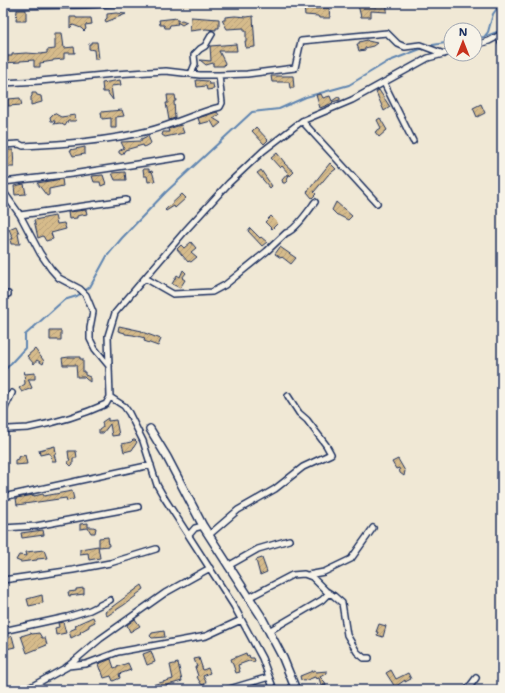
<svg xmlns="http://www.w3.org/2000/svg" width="505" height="693" viewBox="0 0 505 693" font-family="'Shantell Sans',sans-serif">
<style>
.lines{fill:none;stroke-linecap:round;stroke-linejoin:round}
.stream{stroke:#5f85b1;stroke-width:2}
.building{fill:url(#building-hatch);stroke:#1b2f5e}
.street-casing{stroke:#1b2f5e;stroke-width:8}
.secondary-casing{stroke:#1b2f5e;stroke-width:10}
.street{stroke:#f7f3e8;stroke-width:5}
.secondary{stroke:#f7f3e8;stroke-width:7}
</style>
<defs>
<pattern id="building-hatch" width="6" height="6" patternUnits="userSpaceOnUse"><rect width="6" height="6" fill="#d6bb8b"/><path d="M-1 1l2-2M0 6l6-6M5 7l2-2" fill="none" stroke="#b7a17a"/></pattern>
</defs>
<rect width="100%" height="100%" fill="#f0e8d5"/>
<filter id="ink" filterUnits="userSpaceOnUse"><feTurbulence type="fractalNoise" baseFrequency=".025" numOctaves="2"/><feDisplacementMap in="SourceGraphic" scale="8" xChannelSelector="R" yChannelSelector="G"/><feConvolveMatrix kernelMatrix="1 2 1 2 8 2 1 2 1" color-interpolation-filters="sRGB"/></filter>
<g filter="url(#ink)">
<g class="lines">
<path class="stream" d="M484,37L488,32L493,14L501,3
M475,38L484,37L502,30
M427,46L451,42
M3,372L25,348V335L64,300L77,296L90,287L107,256L122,238L166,192L252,112L279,109L306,97L349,85L387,62L423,48"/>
</g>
<path class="building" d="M376,4L387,6V12L371,11V17H361L358,5L376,7Z
M310,7V9L329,8L330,18H319L318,16L305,15L304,8Z
M17,10H26V21H16Z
M116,13L126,14L106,22L105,20L107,18V14Z
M235,16L247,17L253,16L255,47L246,48L245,41H246V31H244V28L227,29L222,20H225V17Z
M70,17H76V18H91L92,24L85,25L86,29L84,31L81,28L73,25L70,28Z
M191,17L219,19V28H216V30L206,29L190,31Z
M177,18V21L182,20L187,22L182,25L177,22L178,24L170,25L169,28H165L164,25H160L159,20Z
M55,33H62L64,48L74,47L75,53H64V59L53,60V61L40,63V67H34V60L20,61V62L3,63V56H12V54L26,53L41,54L47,53V50L55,49Z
M367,40L368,41L377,43L373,46L365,48V50L359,51L357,44H359V42Z
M91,42H97L99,59H95L94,50L89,49V44H91Z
M236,44L237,51H219L225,63L224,66H213V63L206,65L200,60L211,61L210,46Z
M271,76H293L294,88H290L289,82H272Z
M120,80L121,85L111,86L113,100L107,92H103L102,83Z
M196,80L208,81L209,84H213L214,89L207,90L206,86L197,87Z
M379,90L390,107L384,111L376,92Z
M32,93H36L37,95L41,96L42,102L31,105V97L32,96Z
M321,94L323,98L330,96L332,101L338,97L340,98V100L332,102L333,103L320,108L316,95Z
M167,95H175L176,101H174L175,118L169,120L166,103H168Z
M20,98L22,105L8,106V99Z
M481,104L485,113L477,117L473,108Z
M122,110L124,116L116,117V128H111V118L102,119L101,112Z
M217,112L219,115L213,118L221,123L215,128L211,121L200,124L198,118Z
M54,113L61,117L75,115L76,121H68L65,126L60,123L54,124L55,121H51L50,117Z
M380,118L387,130L379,137L375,132L381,128L377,120Z
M181,125L184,133L165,137L162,135L163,132H169L168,129Z
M256,127L268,140L264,144L252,131Z
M148,136L151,143L144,147L143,145L125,150L122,155L119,153V151L124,148L121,142L141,141V139Z
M85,147V154L73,156L70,150Z
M5,150H13L14,167H6Z
M277,153L285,163H284L294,172L290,176L289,174L287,181L285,183H283L282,180L288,173L282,166L280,168L271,158Z
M330,163L336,169L328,175L314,192L316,194L312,198L307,192Z
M143,169H149V172L152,171L155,181L148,182L147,176H144Z
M261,170L272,186L270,188L257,173Z
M125,172L126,180H115L112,173Z
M103,175L106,184L101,186L100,182H94L92,176Z
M62,179L63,186L49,189V195L47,196L37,183Z
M24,184L26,194L15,195L14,186Z
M182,194L186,198L175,208L174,206L166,211L165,210Z
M336,202L352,216L348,220L338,215H337L332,210Z
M86,210L87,214L77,216V218L69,219L68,212Z
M55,216L57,224L64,223L66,229L51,233L53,239L46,241L43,236L38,238L34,220Z
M271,216L278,223L272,229L265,222Z
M16,226L19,233L18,234L20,244H11L10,239H13L9,229Z
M250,228L260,238L261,237L267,242L262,246L248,231Z
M191,242L196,248L191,252L197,257L191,262L189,261L188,262L177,249L181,245L184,248Z
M280,247L296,258L291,264L282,257L281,258L275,254Z
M183,270L186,273L182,278L185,280L180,288L172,284L177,275L180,277Z
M119,326L142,331V332L161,339L158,346L144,341L145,338L133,335L125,334V333L118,331Z
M50,331H61V340H50Z
M35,349L44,361L43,364L37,360L34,364L27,356Z
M69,357H80V359H83V372H85V375L90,377V382L86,379L84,377H77L76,365H63L62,358Z
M24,371L25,374L35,373V379H28L32,388L22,392L19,388L25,384Z
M108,418V421L116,420L119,435L112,436L110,424L103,433H99V430L103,427L102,422Z
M133,440H135L137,442L132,450L124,452L122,444L131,442Z
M55,446L56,454H54L56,461H52L51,455H50L49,453L40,455L39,450Z
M68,451H76L77,458H73V464L71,466L68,463L70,459H69Z
M25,455L27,464L15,465V460L18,459V457Z
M398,459L405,471L404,476L400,473L399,468L396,469L392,462Z
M72,491L74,499L67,501L66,498L17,505L16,498L34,495V496L43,494L44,496Z
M88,523V527H93L96,528L95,533H91L88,528L80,529V524Z
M43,530L44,535L22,538L21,533Z
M108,537L109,546L99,547V538Z
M98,546L100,558L89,560L88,553L80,554V549Z
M44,550L47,558L37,559V560L21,562L16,560L19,555L27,556L26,552Z
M262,558L267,572L260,575L256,560Z
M142,585L144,589L136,595V596L124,605L107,616L105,612Z
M84,588V594L69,596L68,592L76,591V589Z
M42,595L43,603L29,606L27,599Z
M93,617L95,622L89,625V627L80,632L81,633L71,638L69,631L76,628L75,625Z
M135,619L140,626L130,632L127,625Z
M63,622L66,633L56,635L55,628L59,627L58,623Z
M379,624L386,626L383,637L377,635L378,632H376Z
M164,631L165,637L152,638L150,636L152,633Z
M31,633L32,634L39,633L42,638H45L47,645L27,653L21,636Z
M12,636L15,647L6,649L5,646L3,647V640Z
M151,651L155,662L147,665L143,654Z
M246,653L247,656L249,655L250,658H254L255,661L253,662L249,661L238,665L240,672L236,673L231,659Z
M199,658L203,670L208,668L210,673L203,676L206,682L204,685L201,684L197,677L198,676L195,667H197L194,659Z
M111,659L114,668L128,663L131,670L119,674L120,678L113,681L111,676L104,678L101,669L100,670L98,664Z
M178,663L182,681L150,690L149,686L173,679L170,665Z
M315,670L316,672L327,671V673L320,677L325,682L326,686L321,685L319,678L316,679L315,677L304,681L301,680L300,676Z
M391,670L396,679L408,673L411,679L405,682V680L395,687L386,673Z"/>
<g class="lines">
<g class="street-casing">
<path id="street" d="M3,6L86,5L121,3
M498,36L502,43
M475,45L489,41L502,34
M191,74L195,64L194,55L200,49L205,46L212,34
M3,83L40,81L114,74L166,71L200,75H219L247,74L295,68L301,41L387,33L398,44L405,47L420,45L444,54
M384,83L413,141
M302,121L377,203
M3,145L19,144L23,146C65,144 107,141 148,131C173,125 196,113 220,107L222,103L219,75
M3,182L72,174L183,157
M3,191L20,215L40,253L51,269L59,278L80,289L86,295L93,312L90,328V339L95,349L109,366
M20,215L126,200
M145,278L173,294L212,292L225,285L267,251L286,233C295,231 309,210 315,202
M3,295L8,294
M110,397L124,406L129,413L143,441L157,485L165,499L234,606L262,658L274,690
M3,412L12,393
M3,430C11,428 20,429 28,428C54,423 82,415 106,404L110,397L108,336L115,313L185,231L229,183L263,151L302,121L352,100L428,58L451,52
M3,497L151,465
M3,528L36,526L138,507
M189,535L195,528L203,526
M209,535L238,510L275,489L303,467L331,454L326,445L307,420L299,413L288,396
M228,566L258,549L289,540
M308,575L324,572L351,559L373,528
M3,580L73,570L110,563L156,549
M248,598L292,575L304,574L312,577L326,591L334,596L342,603L347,635L357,652L364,658H369
M3,631L67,617L90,610L110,600
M269,631L322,600L329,593
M68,666L86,664L118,652L206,636L241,620
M25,690L67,667L100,639L165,593L210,568
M226,690L269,677
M467,690L476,678"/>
</g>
<g class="secondary-casing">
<path id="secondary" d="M150,429L167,457L203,526L261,616L283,658L296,690"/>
</g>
<use href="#street" class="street"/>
<use href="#secondary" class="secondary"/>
</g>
</g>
<rect width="505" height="693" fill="none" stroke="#f7f3e8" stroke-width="16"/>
<rect x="8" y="8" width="489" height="677" fill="none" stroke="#1b2f5e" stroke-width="1.5" filter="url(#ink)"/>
<g transform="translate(463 42)"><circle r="19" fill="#f7f3e8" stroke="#9fa5b1"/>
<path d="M0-3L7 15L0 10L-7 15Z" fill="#c8321e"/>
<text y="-6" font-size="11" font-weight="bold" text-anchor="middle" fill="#1b2f5e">N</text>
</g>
</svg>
